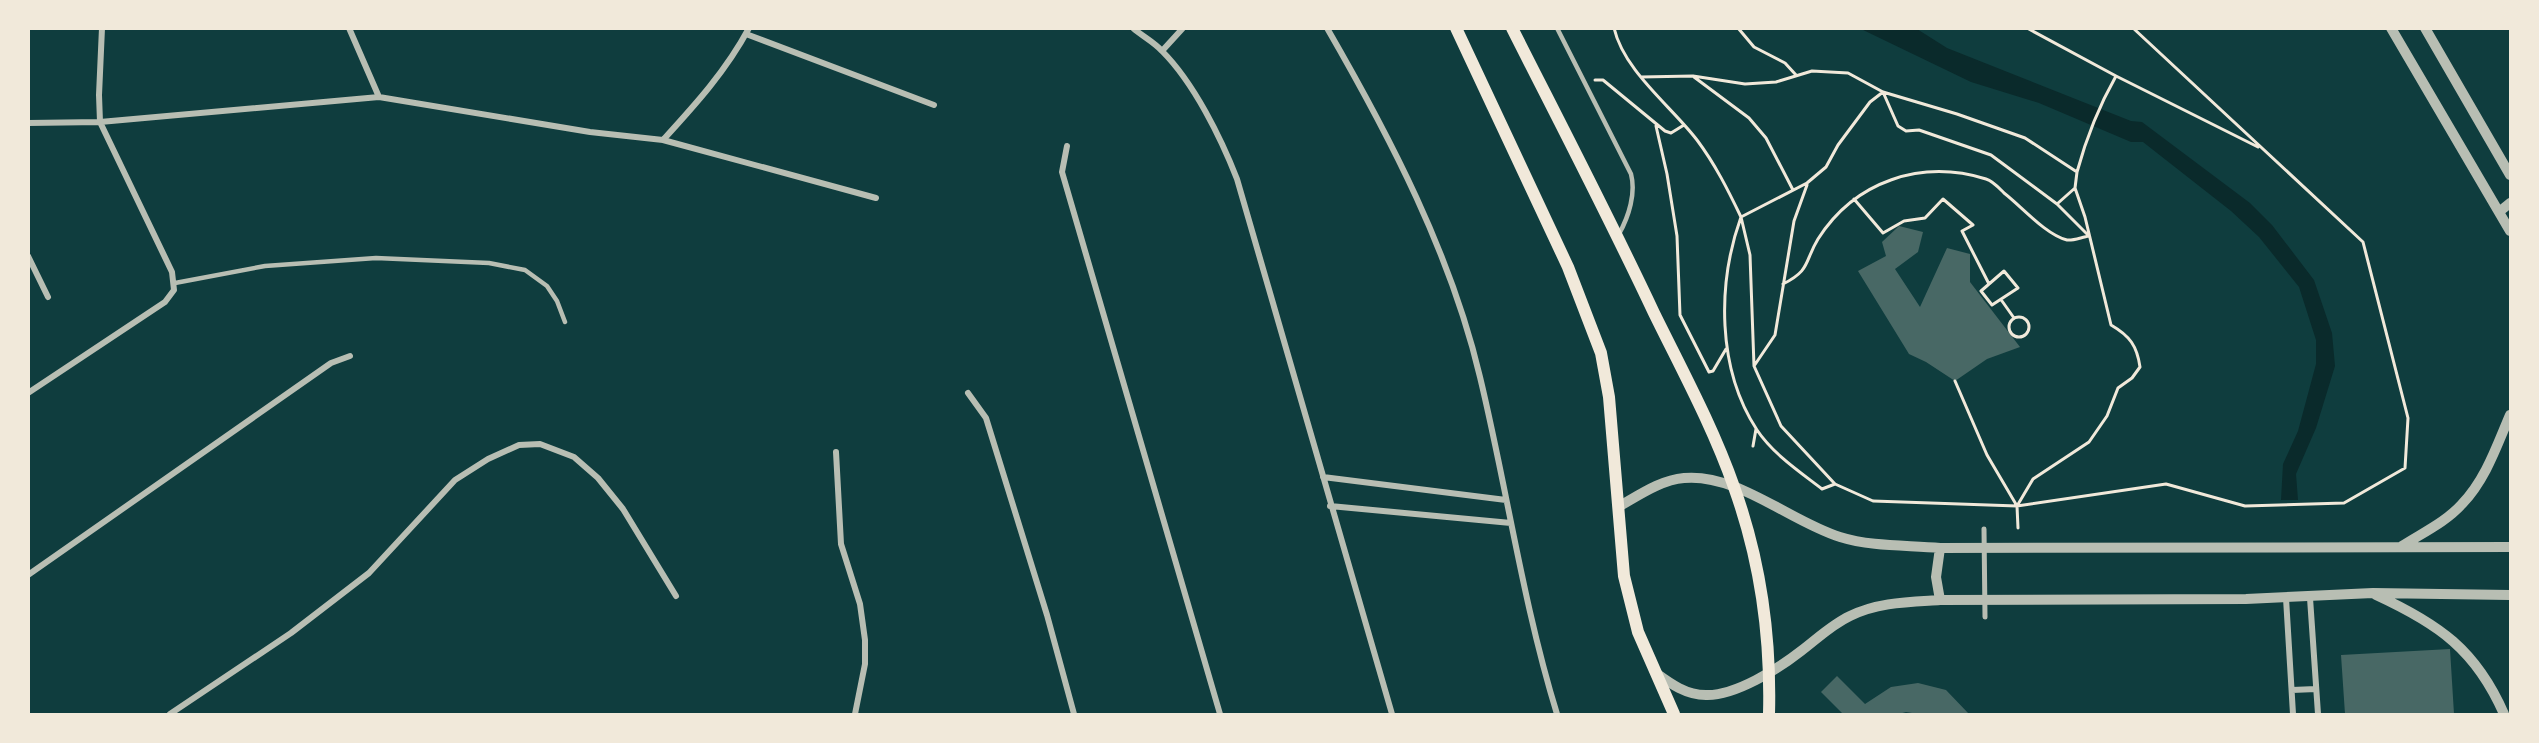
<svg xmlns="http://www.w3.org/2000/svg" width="2539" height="743" viewBox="0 0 2539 743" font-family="'Archivo Narrow',sans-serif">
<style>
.water{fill:#0a2a2b}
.building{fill:#486865}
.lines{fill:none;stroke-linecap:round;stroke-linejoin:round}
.path{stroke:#f1e9da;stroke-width:3}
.service{stroke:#b8beb3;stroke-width:4.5}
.pedestrian{stroke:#b8beb3;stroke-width:5}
.minor{stroke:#b8beb3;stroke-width:6}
.tertiary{stroke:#b8beb3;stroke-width:10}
.secondary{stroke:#f1e9da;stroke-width:12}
</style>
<rect width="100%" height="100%" fill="#0f3d3e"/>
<path class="water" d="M1861,29H1917L1947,48L2131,121L2142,122L2250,203L2272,225L2314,280L2332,333L2335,366L2316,428L2296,474L2298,500H2281L2283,464L2298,431L2316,364V340L2299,287L2259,237L2231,211L2143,142H2131L2039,103L1971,82Z"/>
<path class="building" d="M1899,226L1923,232L1918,252L1895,269L1920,307L1947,248L1970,254V282L2020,347L1987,359L1955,381L1926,362L1909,354L1858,271L1886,256L1882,242Z
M2450,649L2454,714H2345L2341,655Z
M1837,676L1865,704L1891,687L1918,683L1946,690L1969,714H1918L1906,712L1899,714H1843L1821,692Z"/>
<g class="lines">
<path class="path" d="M1614,28C1624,71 1671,106 1697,140C1715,164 1728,190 1741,217C1717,284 1717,369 1757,430C1773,454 1800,472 1822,489L1835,484L1873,501L2017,506L2166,484L2245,506L2344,503L2405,468L2408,418L2363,242L2133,28
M1738,28L1754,47L1785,63L1796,75
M2027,28L2116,76L2258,147
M1641,77L1693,76L1745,84L1776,82L1812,71L1848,73L1883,92L1957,114L2025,138L2077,172L2075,188L2085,217L2111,325C2130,336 2137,346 2140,367L2132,378L2118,388L2107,416L2089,442L2033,479L2017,506
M1694,77L1749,118L1766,138L1793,190
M1595,80H1603L1665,131L1671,133L1684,125
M1656,126L1667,174L1677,236L1680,315L1709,372L1713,371L1726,349
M2077,172C2086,139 2099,106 2116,76
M1854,199L1883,233L1904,221L1925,218L1943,199L1973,225L1962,231L1989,284
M2057,204L2075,188
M2004,271L2018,288L1992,305L1981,291Z
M1783,284C1811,270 1804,262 1818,239C1855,181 1921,159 1986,179C1993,181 1999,188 2004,193C2021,206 2046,235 2067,240C2073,241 2082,237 2089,236L2057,204L1991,155L1919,130L1906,131L1898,126L1883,92L1870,102L1838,145L1826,167L1807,183L1741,217L1750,255L1754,366L1781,426L1835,484
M2002,301L2014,318
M2009 327a10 10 0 1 1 20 0a10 10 0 1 1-20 0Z
M1754,366L1775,335L1794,221L1807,185
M1955,381L1987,455L2017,506L2018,528
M1753,446L1756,429"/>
<path class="service" d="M1557,28L1631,174C1636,193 1629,216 1619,234
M175,283L265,266L376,258L489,263L525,270L547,286L557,301L565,322"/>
<path class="pedestrian" d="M1984,529L1985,617"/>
<path class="minor" d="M349,28L379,97
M1133,28C1142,36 1154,42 1162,51C1194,83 1221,138 1237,179L1392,714
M1327,28C1390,137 1451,254 1480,377C1507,489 1523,604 1557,714
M746,34L934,105
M1162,51L1183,28
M28,123L100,122L379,97L590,132L663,140C695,105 726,71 749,28
M663,140L876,198
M1067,146L1062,172L1220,714
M28,256L48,297
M28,393L165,302L174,290L172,272L100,122L99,95L102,28
M968,393L986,418L1047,615L1074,714
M836,452L841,544L860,604L865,640V664L855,714
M1323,477L1506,500
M1330,506L1511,523
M28,575L331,363L350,356
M2286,598L2293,714
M2310,598L2318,714
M2292,690L2316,689
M170,714L291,633L369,573L455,480L488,459L519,445L540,444L574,457L598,478L623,509L676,596"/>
<path class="tertiary" d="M2391,28L2510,231
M2425,28L2510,175
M2499,212L2510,203
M1618,507C1638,496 1660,480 1684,478C1737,473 1791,522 1840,537C1872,547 1908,545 1940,548L2510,547
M2402,546C2422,533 2446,522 2462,504C2486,479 2497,445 2510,415
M1940,548L1936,577L1940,600
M2376,595C2439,624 2476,650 2504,714
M1656,673C1671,684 1686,695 1706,695C1735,696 1778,669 1801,651C1817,639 1831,625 1850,616C1878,602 1909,602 1940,600L2246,599L2373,593L2510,595"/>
<path class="secondary" d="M1456,28L1568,267L1601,353L1609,397L1624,576L1638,632L1674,714
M1512,28C1560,123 1609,217 1654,313C1682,370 1713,427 1734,487C1760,559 1771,638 1769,714"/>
</g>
<rect width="2539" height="743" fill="none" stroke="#f1e9da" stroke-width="60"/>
</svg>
